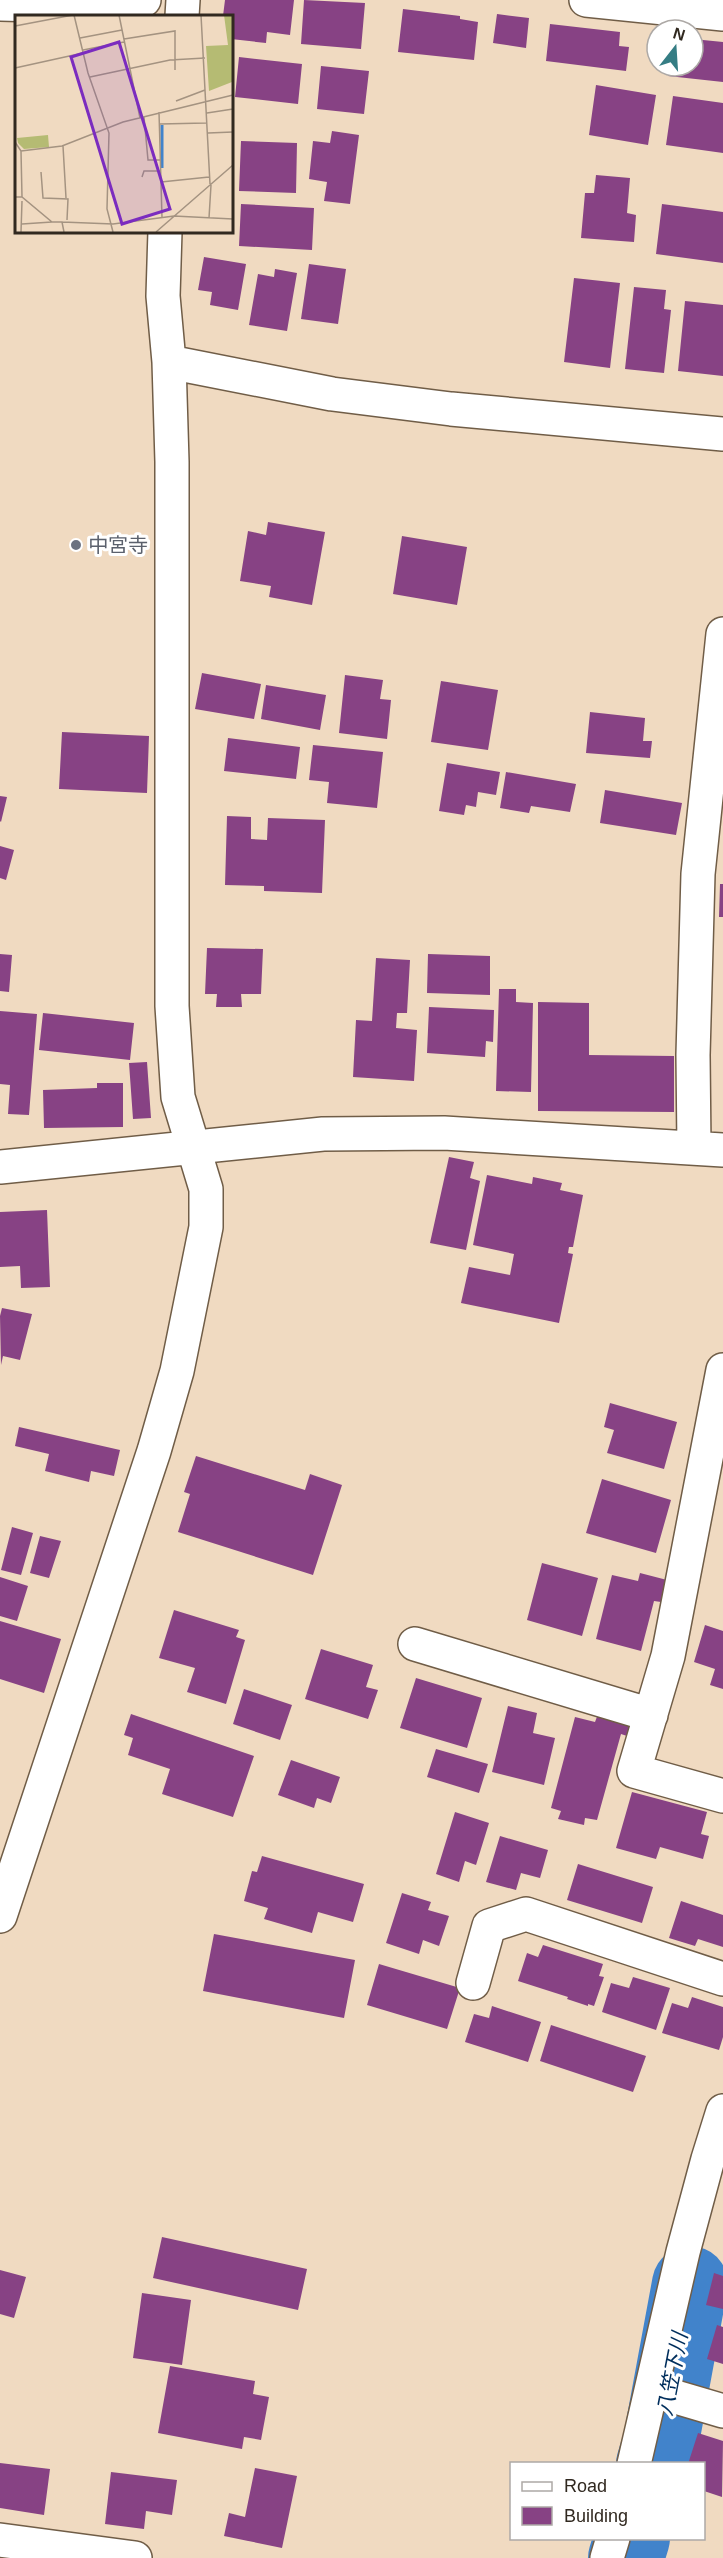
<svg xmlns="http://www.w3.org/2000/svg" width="723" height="2558" viewBox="0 0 723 2558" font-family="Arial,'Noto Sans JP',sans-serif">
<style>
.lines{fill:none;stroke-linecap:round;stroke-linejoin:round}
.river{stroke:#4183cb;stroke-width:76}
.building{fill:#874284}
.minor-casing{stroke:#705d47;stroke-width:36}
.minor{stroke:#fff;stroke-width:33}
.worship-dot{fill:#6b7280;stroke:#fff;stroke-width:2}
.labels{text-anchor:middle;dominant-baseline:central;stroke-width:6;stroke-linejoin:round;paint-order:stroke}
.worship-label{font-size:20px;fill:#5b616d;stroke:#fff;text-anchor:start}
.water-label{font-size:21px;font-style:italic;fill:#002e5c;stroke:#fff}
.inset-river{fill:none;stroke:#4183cb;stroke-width:3}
.inset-road{fill:none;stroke:#a49381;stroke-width:1.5}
.view{fill:#7b2cbf;fill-opacity:0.15;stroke:#7b2cbf;stroke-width:3}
.inset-edge{fill:none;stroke:#312920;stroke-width:3}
</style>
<rect width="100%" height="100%" fill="#f0dac1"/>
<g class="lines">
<path class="river" d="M654,2464L661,2441L690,2284
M626,2558L632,2538"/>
</g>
<path class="building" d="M225,0H294L290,35L267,32L266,43L231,39V16H223Z
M304,0L365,3L361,49L301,44Z
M403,9L460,16V19L478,22L474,60L398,52Z
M497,14L529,18L526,48L493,43Z
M550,24L620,32L619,46L629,47L626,71L546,61Z
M693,39L723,42V82L668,76L669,66H693Z
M239,57L302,64L298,104L235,97Z
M321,66L369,71L364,114L317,109Z
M596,85L656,95L648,145L589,135Z
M673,96L723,103V153L666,145Z
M332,131L359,135L350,204L324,201L327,182L309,179L313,141L330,143Z
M241,141L297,143L296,193L239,191Z
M596,175L630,178L627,213L636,215L634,242L581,238L585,193H594Z
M241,204L314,208L312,250L239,246Z
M662,204L723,212V263L656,254Z
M204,257L246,264L238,310L210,305L212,292L198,290Z
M309,264L346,269L338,324L301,319Z
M275,269L297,273L287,331L249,325L258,274L274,277Z
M574,278L620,283L610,368L564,362Z
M634,287L666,290L664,309L671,310L664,373L625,369Z
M685,301L723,305V376L678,371Z
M268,522L325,532L312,605L269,597L271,586L240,581L248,531L266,535Z
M402,536L467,547L457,605L393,594Z
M202,673L261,684L254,719L195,709Z
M345,675L383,680L380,699L391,700L387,739L339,733Z
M441,681L498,690L488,750L431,742Z
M266,685L326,695L320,730L261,719Z
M590,712L645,718L643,741H652L650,758L586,753Z
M62,732L149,736L147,793L59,789Z
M228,738L300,747L296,779L224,771Z
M313,745L383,752L377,808L327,803L329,782L309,780Z
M447,763L500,772L496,795L478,792L476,807L466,805L464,815L439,811Z
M506,772L576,784L570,812L531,806L529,813L500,808Z
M605,790L682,803L676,835L600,823Z
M0,796L7,797L1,822L0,821Z
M227,816L251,817V839L267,840L268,818L325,820L322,893L264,891V886L225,885Z
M0,846L14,850L6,880L0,878Z
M720,884H723V917H719Z
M207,948L263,949L261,994H241L242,1007H216L217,994H205Z
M0,954L12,955L9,992L0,991Z
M428,954L490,956V995L427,993Z
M376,958L410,960L407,1013H397L396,1028L417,1030L414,1081L353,1077L356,1020L372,1021Z
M499,989H516V1002L533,1003L531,1092L496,1091Z
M538,1002L589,1003V1055L674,1056V1112L538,1111Z
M429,1007L494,1010L493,1042L486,1041L485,1057L427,1053Z
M0,1011L37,1014L29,1115L8,1114L10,1085L0,1084Z
M43,1013L134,1023L130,1060L39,1050Z
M147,1062L151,1118L133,1119L129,1063Z
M97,1083H123V1127L44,1128L43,1090L97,1088Z
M449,1157L474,1162L470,1178L480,1181L466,1250L430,1243Z
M487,1175L532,1184L533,1177L562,1183L560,1190L583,1195L573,1247H569L568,1253L573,1254L559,1323L461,1303L469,1267L510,1275L514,1254L473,1245Z
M47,1210L50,1287L21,1288L20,1266L0,1267V1212Z
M2,1308L32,1314L20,1360L3,1356L1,1365L0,1316Z
M610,1403L677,1422L664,1469L607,1453L614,1430L604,1427Z
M19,1427L120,1450L114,1476L91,1471L89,1482L45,1471L49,1454L15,1446Z
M196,1456L305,1490L310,1474L342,1485L313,1575L178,1532L190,1494L184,1492Z
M602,1479L671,1500L656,1553L586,1533Z
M12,1527L33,1533L21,1575L1,1570Z
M40,1536L61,1541L49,1578L30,1573Z
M542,1563L598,1578L582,1636L527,1620Z
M640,1573L667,1580L661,1602L654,1601L641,1651L596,1639L612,1575L638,1581Z
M0,1577L28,1586L17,1621L0,1616Z
M174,1610L239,1630L236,1637L245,1640L226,1704L187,1692L195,1668L159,1658Z
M0,1621L61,1639L44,1693L0,1679Z
M705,1625L723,1631V1689L710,1685L715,1669L694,1662Z
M321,1649L373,1665L366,1687L378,1690L368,1719L305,1699Z
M416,1678L482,1698L467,1748L400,1728Z
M244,1689L292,1705L280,1740L233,1724Z
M508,1706L537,1713L533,1733L555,1738L544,1785L492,1772Z
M131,1714L254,1756L233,1817L162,1794L170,1769L128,1755L133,1738L124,1735Z
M598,1714L633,1724L630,1737L621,1734L597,1820L585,1818L584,1825L558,1819L561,1811L551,1808L575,1717L595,1722Z
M436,1749L488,1764L479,1793L427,1777Z
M291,1760L340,1777L331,1803L317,1798L314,1808L278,1795Z
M632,1792L707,1812L701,1834L709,1836L703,1859L660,1847L656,1859L616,1848Z
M455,1812L489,1823L476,1865L465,1861L459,1882L436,1874Z
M500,1836L548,1850L540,1878L521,1873L516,1890L486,1882Z
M262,1856L364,1884L353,1922L318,1912L312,1933L264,1919L268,1908L244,1901L252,1871L257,1872Z
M578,1864L653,1887L642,1923L567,1900Z
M402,1893L431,1902L428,1910L449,1916L439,1946L423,1940L419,1954L386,1943Z
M681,1901L723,1915V1947L698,1939L695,1946L669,1938Z
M214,1934L355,1960L344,2018L203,1991Z
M543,1945L603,1964L599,1976L604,1977L594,2006L588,2004V2006L567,1999L568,1997L518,1981L527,1953L538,1957Z
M379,1964L460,1988L447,2029L367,2005Z
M633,1977L670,1988L656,2030L602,2012L611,1983L629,1988Z
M692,1997L723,2007V2037L719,2050L662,2033L672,2003L688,2008Z
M492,2006L541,2022L528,2062L465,2042L474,2014L489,2018Z
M551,2025L646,2056L633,2092L540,2061Z
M162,2237L307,2269L298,2310L153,2278Z
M0,2270L26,2277L14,2318L0,2314Z
M714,2273L723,2276V2309L706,2305Z
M142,2293L191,2300L182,2365L133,2358Z
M717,2325L723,2327V2364L707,2359Z
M170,2366L255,2381L253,2394L269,2397L261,2440L244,2437L242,2449L158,2433Z
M698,2433L723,2441L722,2497L704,2491V2464H688Z
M0,2463L50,2469L44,2515L0,2508Z
M255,2468L297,2476L282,2548L224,2536L229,2513L245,2517Z
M111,2472L177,2480L172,2515L146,2511L144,2529L105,2524Z"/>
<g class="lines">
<g class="minor-casing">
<path id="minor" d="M586,0L723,14
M0,4L37,5L144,0
M182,16L183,0
M169,362L332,394L451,409L723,434
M694,1148L693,1055L698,874L723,634
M0,1167L323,1134L444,1133L723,1150
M723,1370L668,1656L634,1771L723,1796
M415,1644L651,1715
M0,1916L154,1451L177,1371L206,1227V1189L178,1097L172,1006V462L169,362L163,296L165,231
M473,1983L489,1926L526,1914L723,1979
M652,2390L723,2411
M634,2464L683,2252L708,2159L723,2111
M0,2540L135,2558
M607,2558L613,2538"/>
</g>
<use href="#minor" class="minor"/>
</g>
<circle class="worship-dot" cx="76" cy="545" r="6"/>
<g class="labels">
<g class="worship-label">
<text x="88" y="545">中宮寺</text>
</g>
<g class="water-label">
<text transform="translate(672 2374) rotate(-79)">八笠下川</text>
</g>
</g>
<g transform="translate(15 15)">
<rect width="218" height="218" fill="#f0dac1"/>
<path d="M209,0H217V67L194,76L191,31L213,30ZM33,120L34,132L9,134L3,128L2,123Z" fill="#b5bb73"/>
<path class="inset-river" d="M147,110V153"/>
<path class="inset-road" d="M59,0L73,58L94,118L92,194L98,217M104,0L125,103M186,0L195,169M0,11L58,0M65,23L107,15M109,24L160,16V55M68,35L109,27M0,53L68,38M75,62L155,45L190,43M161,86L190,75M144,97L147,203M192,98L218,94M129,102L133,145H145M145,109L191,108M193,118L218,117M0,127L6,136L7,182M48,131L51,183M6,136L47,131L108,107L218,80M26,157L28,183L53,184L52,205M127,162L129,156H146M146,167L194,162M0,182H7L37,207H47L49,217M194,203L196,170M47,207L98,209L159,201L218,204M7,209L37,207M6,217L7,186M141,217L218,150"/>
<path class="view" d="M104,27L155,194L107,209L56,42Z"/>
<rect width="218" height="218" class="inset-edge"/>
</g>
<rect x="510" y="2462" width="195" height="78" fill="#ffffff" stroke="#ada9a6" stroke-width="1.5"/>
<rect x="522" y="2482" width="30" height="9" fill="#ffffff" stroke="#ada9a6" stroke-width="1.5"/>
<text x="564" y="2492" font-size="18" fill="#312920">Road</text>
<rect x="522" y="2507" width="30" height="18" fill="#874284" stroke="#ada9a6" stroke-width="1.5"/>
<text x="564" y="2522" font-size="18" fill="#312920">Building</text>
<g transform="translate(675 48) rotate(17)"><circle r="28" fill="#ffffff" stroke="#ada9a6" stroke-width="1.5"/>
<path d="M0-4.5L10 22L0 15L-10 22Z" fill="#357d84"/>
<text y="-9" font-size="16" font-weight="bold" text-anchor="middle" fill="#312920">N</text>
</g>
</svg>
